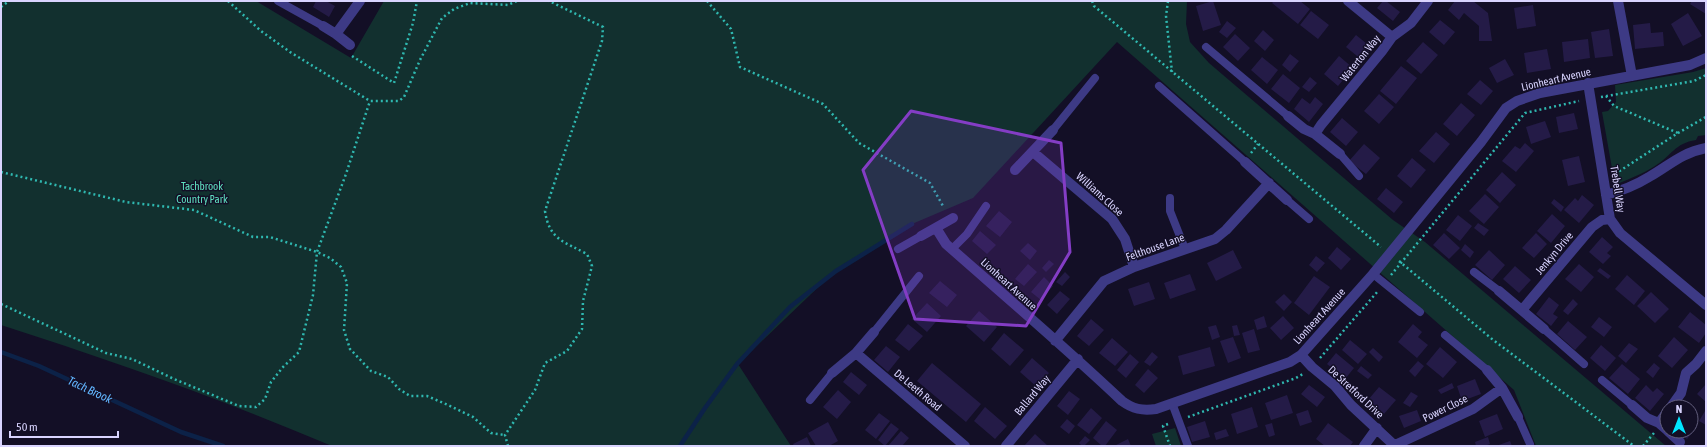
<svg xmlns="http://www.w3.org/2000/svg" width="1707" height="447" viewBox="0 0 1707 447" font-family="'Asap Condensed',sans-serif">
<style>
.green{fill:#12302f}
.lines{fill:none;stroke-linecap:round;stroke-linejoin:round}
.stream{stroke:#0c2248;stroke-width:4.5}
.building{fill:#241b47}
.path{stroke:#2fb8b0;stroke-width:2.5;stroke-dasharray:2 3;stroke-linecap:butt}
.service{stroke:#3d3a85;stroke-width:8}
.minor{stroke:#3d3a85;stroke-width:10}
.marked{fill:#843dc5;fill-opacity:0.2;stroke:#843dc5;stroke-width:3;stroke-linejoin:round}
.labels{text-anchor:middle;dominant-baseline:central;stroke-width:3;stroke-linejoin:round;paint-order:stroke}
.street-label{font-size:11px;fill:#d9d4ff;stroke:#130f26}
.park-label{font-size:11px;fill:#5fe0c0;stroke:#130f26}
.water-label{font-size:12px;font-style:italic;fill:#62b6ff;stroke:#130f26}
</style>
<rect width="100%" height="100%" fill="#130f26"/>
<path class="green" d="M1,1H256L351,58L384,1H1187L1186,24L1190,42L1209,63L1393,220L1425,242L1666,446H1536L1514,390L1117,42L973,198L912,224L832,274L738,364L791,446H332C224,400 113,361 1,325Z
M1706,68V135L1698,136L1696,140C1675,143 1671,156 1655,166C1643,174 1628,179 1615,185L1602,112L1608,111L1616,102L1615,85L1693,72Z
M1175,428L1181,446H1156L1152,434Z"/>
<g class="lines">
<path class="stream" d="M1,352L39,366L181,432L223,446
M680,446L705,408L737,364L790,307L836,271L912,224"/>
</g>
<path class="building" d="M316,1H326L335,6L329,17L313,7Z
M1213,1L1221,25L1203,31L1196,6Z
M1274,1H1300L1310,9L1298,24L1272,3Z
M1383,1H1386L1400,12L1393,21L1377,8Z
M1455,1H1473L1488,13L1492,41H1479V26L1464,13L1459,20L1448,10Z
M1692,1H1706V14L1690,4Z
M1533,5L1536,26L1517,29L1514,8Z
M1311,11L1329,25L1318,39L1300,25Z
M1688,13L1702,36L1683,46L1671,24Z
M1440,20L1455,32L1444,45L1429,32Z
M1227,21L1236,28L1227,38L1219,32Z
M1650,23L1651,33L1663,32L1664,46L1635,49L1633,25Z
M1609,29L1613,56L1595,58L1591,32Z
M1263,30L1274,40L1265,51L1254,41Z
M1235,34L1250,48L1238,61L1223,47Z
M1356,35L1372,48L1362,60L1346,47Z
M1588,39L1590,58L1564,62L1562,42Z
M1423,42L1438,55L1421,74L1406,61Z
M1547,49L1551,69L1527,73L1524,53Z
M1290,54L1299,61L1290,72L1282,65Z
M1339,56L1353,68L1338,86L1324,74Z
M1262,57L1278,70L1267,84L1251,70Z
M1505,59L1514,75L1497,83L1489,68Z
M1401,66L1417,78L1396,104L1380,91Z
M1283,74L1300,88L1289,103L1271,89Z
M1310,77L1317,83L1309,92L1302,87Z
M1480,80L1493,91L1481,105L1467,94Z
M1379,94L1394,107L1379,124L1364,111Z
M1315,97L1323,104L1309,122L1294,109L1302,98L1310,104Z
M1461,103L1475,115L1457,136L1443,124Z
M1574,113L1578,129L1559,133L1556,117Z
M1342,118L1358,132L1346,146L1330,132Z
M1545,121L1551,137L1531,144L1526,127Z
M1436,132L1450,144L1434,163L1419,151Z
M1525,143L1534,151L1516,172L1502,161L1515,146L1520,149Z
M1364,144L1380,158L1366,174L1349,161Z
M1579,156L1585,182L1568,186L1562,160Z
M1412,158L1426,170L1411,188L1397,176Z
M1502,172L1516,185L1500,203L1486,190Z
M1386,188L1403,202L1394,213L1377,199Z
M1485,194L1499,207L1484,224L1469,211Z
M1582,195L1594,205L1579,223L1564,210L1575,198L1578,201Z
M1554,199L1564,207L1561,212L1551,203Z
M999,211L1012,222L1000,237L986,226Z
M1552,214L1565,226L1551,243L1537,231Z
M1458,215L1472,226L1460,241L1446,230Z
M1478,223L1489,230L1484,236L1474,228Z
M980,231L996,245L987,254L972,241Z
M1444,233L1460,248L1449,259L1433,245Z
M1536,233L1547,244L1534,258L1522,248Z
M1602,237L1613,247L1607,253L1611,256L1603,264L1589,252Z
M1028,243L1037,251L1030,260L1020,251Z
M1465,244L1474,252L1470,258L1461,250Z
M1337,247L1351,259L1341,270L1328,258Z
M1233,250L1242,268L1216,281L1207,263Z
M1489,250L1505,265L1492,280L1475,265Z
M1316,256L1325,263L1317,272L1309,265Z
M1049,260L1054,264L1046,272L1042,268Z
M1028,264L1037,272L1024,286L1015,279Z
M1579,264L1594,277L1581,292L1565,279Z
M1515,266L1531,280L1519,293L1503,279Z
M1600,268L1611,276L1608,279L1597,271Z
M1065,272L1070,277L1062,286L1056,282Z
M1190,274L1196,290L1170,299L1164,283Z
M1627,275L1645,291L1634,305L1615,289Z
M1314,276L1330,287L1309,315L1294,303Z
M1044,277L1053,286L1041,300L1031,292Z
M940,281L957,295L947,307L929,293Z
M1149,282L1155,299L1134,306L1128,289Z
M1060,291L1070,299L1057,314L1047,305Z
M1651,292L1669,309L1655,323L1637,306Z
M1284,294L1292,302L1284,311L1275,302Z
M1549,297L1559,305L1553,314L1558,317L1551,326L1536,314Z
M1573,299L1578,304L1568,315L1563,311Z
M927,303L941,316L927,332L912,319Z
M979,311L997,327L984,342L966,326Z
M1690,312L1706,325V333L1699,343L1678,327Z
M1264,316L1267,327L1257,330L1254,320Z
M1283,316L1294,328L1281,340L1270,328Z
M1599,317L1612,327L1604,337L1591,327Z
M1091,319L1104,330L1089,346L1077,336Z
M1568,321L1587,337L1575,350L1557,334Z
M908,324L923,336L909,351L895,340Z
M1413,324L1422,332L1418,337L1428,345L1417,358L1398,342Z
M1216,325L1220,337L1212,340L1208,327Z
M1237,325L1240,335L1234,336L1232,326Z
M1254,329L1260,350L1248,353L1242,333Z
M1004,333L1024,350L1010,366L991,349Z
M1233,337L1241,358L1228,363L1220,341Z
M1674,337L1688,350L1672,368L1658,356Z
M1112,338L1128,352L1115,366L1099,353Z
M1350,340L1367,354L1358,364L1342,350Z
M1629,343L1638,349L1626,363L1618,356Z
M1601,345L1616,358L1605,371L1590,358Z
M886,346L900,357L888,372L874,360Z
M1210,347L1215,366L1183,375L1178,356Z
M1440,347L1457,362L1443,378L1426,364Z
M1373,348L1383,357L1379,362L1369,352Z
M1152,352L1158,357L1150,366L1144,362Z
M1336,353L1354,368L1345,379L1327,364Z
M1130,354L1139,362L1126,378L1117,370Z
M1032,358L1049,373L1037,387L1020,372Z
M1418,361L1424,366L1415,377L1409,371Z
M932,363L981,404L966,422L917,381Z
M1654,363L1660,368L1653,378L1646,372Z
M1622,364L1640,379L1628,394L1609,378Z
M1361,366L1372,375L1368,379L1357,371Z
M1148,369L1158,378L1144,393L1135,385Z
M851,372L867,385L859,395L843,382Z
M1475,379L1481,394L1462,401L1457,386Z
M1452,383L1454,388L1441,394L1438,390Z
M1706,384V402L1697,394Z
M1309,385L1325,397L1317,407L1301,394Z
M1646,385L1653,392L1657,388L1664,394L1650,411L1635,398Z
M1379,387L1396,400L1384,414L1368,400Z
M838,390L851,402L837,419L823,407Z
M1069,391L1080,399L1068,415L1057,406Z
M1411,392L1418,396L1410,407L1403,403Z
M1287,395L1293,413L1271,420L1265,403Z
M985,407L1007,426L995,439L974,421Z
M1252,407L1258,427L1237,434L1231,414Z
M1091,408L1102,418L1089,434L1077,425Z
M1308,410L1312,422L1300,426L1296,414Z
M1417,410L1421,421L1404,428L1399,416Z
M1705,411H1706V425L1699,421Z
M879,413L890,421L876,439L865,430Z
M1497,414L1503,429L1485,437L1479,421Z
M1067,419L1075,426L1069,434L1060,427Z
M1106,421L1117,430L1105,446H1102L1093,438Z
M1205,421L1210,437L1192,442L1187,427Z
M828,422L838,441L829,446H816L808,433Z
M891,423L899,429L885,446L878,440Z
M1272,423L1275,435L1269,437L1265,425Z
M1328,423L1353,442L1350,446H1325L1316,439Z
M1691,423L1697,427L1687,439L1677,431H1691Z
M1226,429L1229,436L1216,440L1214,433Z
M901,431L909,438L902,446H888Z
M1035,434L1048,446H1024Z
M1085,436L1090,440L1084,446H1082L1079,443Z
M807,437L811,446H794L793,444Z
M1488,437L1490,444L1485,446H1476L1475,442Z
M1128,439L1131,446H1114Z
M1510,441L1512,446H1496Z"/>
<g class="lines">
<path class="path" d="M228,1L261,31L290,52L370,101H399L404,97L420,60L442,18L454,9L470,3L508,5L517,1
M707,1L731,29L740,67L823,104L859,143L930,183L943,206
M1092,1L1094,6L1381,247
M1168,1L1166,16L1172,72
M1,7L9,1
M352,56L394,83L413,23L417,1
M1606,96L1614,106L1678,133
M1601,97L1694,81L1706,75
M1251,153L1258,144
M1,172L126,202L194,210L253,237H270L317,252L330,258L341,267L347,283L344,330L350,349L371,371L388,377L399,389L410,396H427L448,405L473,417L491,433L505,435
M1615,174L1678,133L1706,117
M1399,261L1492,339L1634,446
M1391,275L1525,113L1579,101
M1,304L106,353L132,359L174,379L239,406L256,407L265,399L271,382L283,367L299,352L313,295L317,252L346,174L370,101
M1320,358L1378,291
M1188,417L1296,378L1303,374
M1168,424L1163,426L1170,446
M508,446L505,435L535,390L545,363L567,351L582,329L583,301L592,266L587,254C565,242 549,240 545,211L602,41L603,27L549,1
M1643,446L1654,433"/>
<path class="service" d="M278,1L323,26
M1206,47L1288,116
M1159,86L1245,162
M1053,130L1095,78
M1340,154L1359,176
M1170,198V211L1185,249
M1287,200L1309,219
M898,249L921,236
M952,249L967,234L986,206
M1474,272L1499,291
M1373,274L1420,312
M1544,329L1584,364
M874,332L919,276
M1445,335L1487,370
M1602,380L1632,405
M810,400L832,373
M1172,403L1188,446
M1518,417L1530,444"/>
<path class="minor" d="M1348,1L1392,37
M1618,1L1632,76
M323,26L336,34
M350,45L336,34L360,1
M1588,83L1610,219L1620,233L1706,305
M1288,116L1304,129L1315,134L1340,154
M1315,134L1321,125L1382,51L1392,37L1411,23L1428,1
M1033,152L1112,219L1125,239L1134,267
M1245,162L1287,200
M1015,170L1053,130
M1606,195C1621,191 1636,185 1649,177C1670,165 1681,153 1706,148
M936,228L946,244C1005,296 1065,347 1122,401C1133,409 1142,411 1156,409L1290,362L1301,355L1373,274L1481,142L1506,108L1517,101L1540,93L1690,65L1706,58
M921,236L953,218
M1499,291L1544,329
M1522,310L1592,227L1602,220L1610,219
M1055,341L1104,281L1134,267L1215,239L1226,230L1269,183
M856,353L965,446
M1301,355L1312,367L1335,386L1351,405L1395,446
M1487,370L1502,388L1518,417
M832,373L856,353L874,332
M1632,405L1647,418L1659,423L1667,430
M1671,407L1681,393L1686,373L1696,364L1706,351
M1659,423L1667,412
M1668,431L1680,442
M1395,445L1473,409L1502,388
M1006,446L1078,359
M1364,446L1377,428"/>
</g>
<path class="marked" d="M911,111L1061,143L1070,252L1026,326L915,319L863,170Z"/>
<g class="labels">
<g class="street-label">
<text transform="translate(1360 58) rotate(-51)">Waterton Way</text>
<text transform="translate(1556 79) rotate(-13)">Lionheart Avenue</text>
<text transform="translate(1618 189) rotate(81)">Trebell Way</text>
<text transform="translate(1100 194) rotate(42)">Williams Close</text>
<text transform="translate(1155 247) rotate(-20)">Felthouse Lane</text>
<text transform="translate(1554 253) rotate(-50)">Jenkyn Drive</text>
<text transform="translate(1009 284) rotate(42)">Lionheart Avenue</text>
<text transform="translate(1319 316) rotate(-48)">Lionheart Avenue</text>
<text transform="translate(918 390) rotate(40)">De Leeth Road</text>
<text transform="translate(1356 392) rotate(43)">De Stretford Drive</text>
<text transform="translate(1032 395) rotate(-50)">Ballard Way</text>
<text transform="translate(1445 408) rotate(-26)">Power Close</text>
</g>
<g class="park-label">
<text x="202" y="186">Tachbrook<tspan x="202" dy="13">Country Park</tspan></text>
</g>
<g class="water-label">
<text transform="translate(90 390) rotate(25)">Tach Brook</text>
</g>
</g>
<rect width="1707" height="447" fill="none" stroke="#d9d4ff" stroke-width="4"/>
<g transform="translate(1679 419)"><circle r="19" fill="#130f26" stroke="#625e7d"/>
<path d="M0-3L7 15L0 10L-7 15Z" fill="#00e5ff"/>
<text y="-6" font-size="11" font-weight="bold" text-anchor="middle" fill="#d9d4ff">N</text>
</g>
<path d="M10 431v6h108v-6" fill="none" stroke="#d9d4ff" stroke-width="2"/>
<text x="16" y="431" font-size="12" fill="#d9d4ff" stroke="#130f26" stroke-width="3" paint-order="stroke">50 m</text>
</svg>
